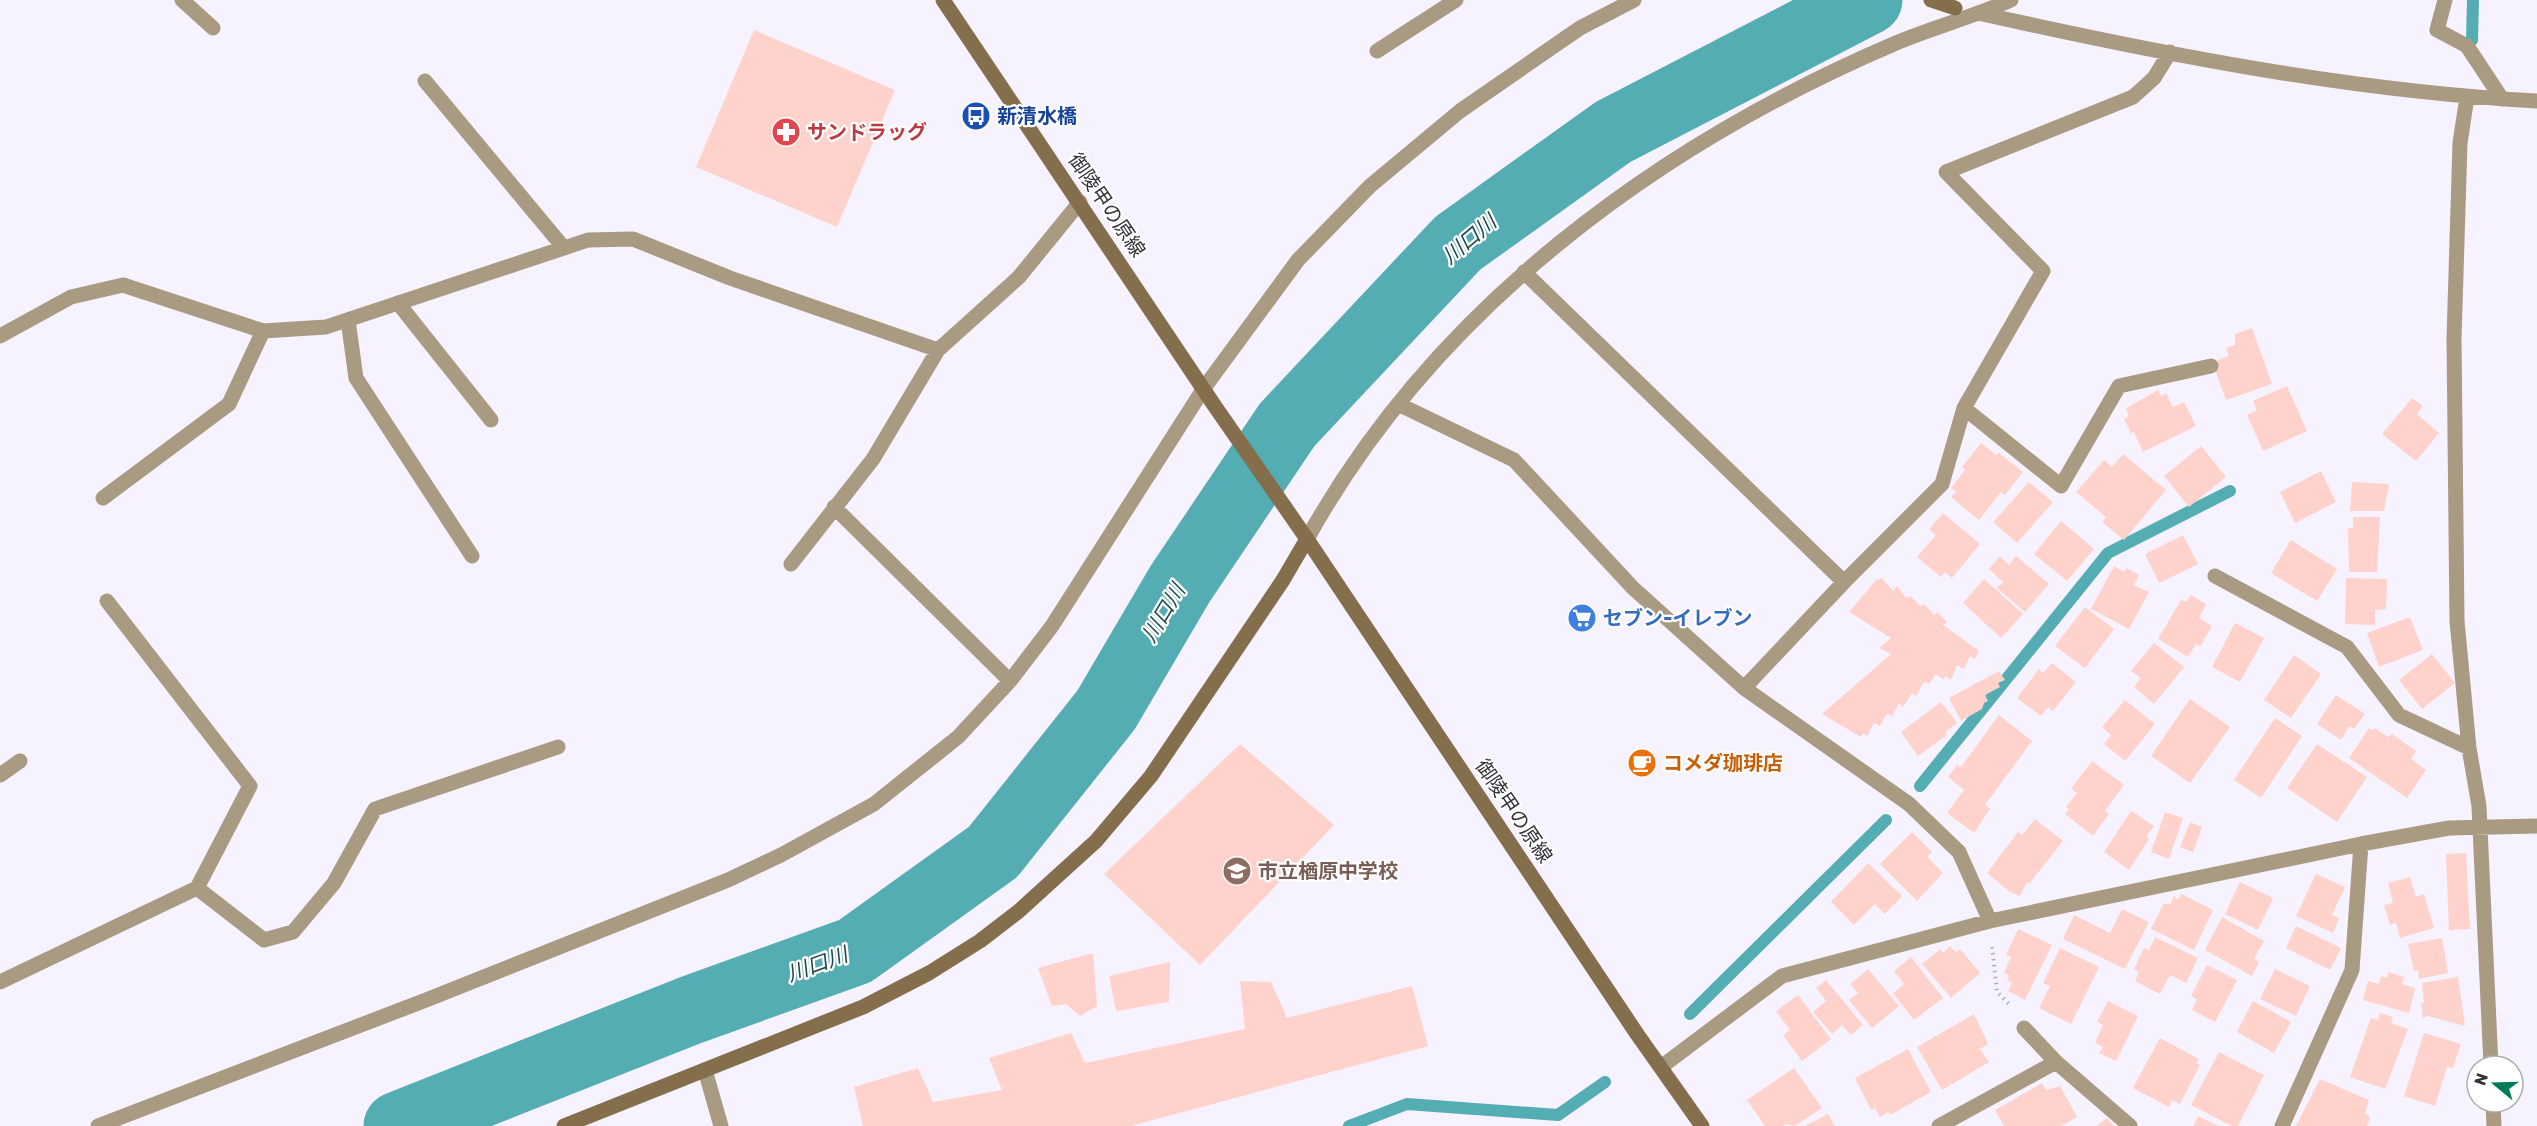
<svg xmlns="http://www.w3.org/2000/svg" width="2537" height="1126" viewBox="0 0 2537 1126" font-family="Rubik,'Noto Sans JP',sans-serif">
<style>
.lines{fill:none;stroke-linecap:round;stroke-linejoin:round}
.stream{stroke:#55adb4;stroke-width:12}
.river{stroke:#55adb4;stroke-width:69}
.building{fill:#ffd2cc}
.path{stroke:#b2aeba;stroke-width:4;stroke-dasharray:1.5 4.5;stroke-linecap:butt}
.lane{stroke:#a99a82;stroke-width:15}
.street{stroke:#a99a82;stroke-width:15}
.secondary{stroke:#856e4b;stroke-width:15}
.labels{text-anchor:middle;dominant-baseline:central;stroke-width:4.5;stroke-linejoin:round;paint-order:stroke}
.transit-label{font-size:20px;font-weight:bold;fill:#164399;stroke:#fff;text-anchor:start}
.health-label{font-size:20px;font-weight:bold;fill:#be3a42;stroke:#fff;text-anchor:start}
.street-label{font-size:20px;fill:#333038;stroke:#fff}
.shop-label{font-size:20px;font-weight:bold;fill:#366cbe;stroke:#fff;text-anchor:start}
.food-label{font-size:20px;font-weight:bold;fill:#c56008;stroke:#fff;text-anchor:start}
.education-label{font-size:20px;font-weight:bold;fill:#785e54;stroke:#fff;text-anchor:start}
.water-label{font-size:21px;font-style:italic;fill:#1e474a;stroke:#fff}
</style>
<rect width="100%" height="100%" fill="#f6f2ff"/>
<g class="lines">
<path class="stream" d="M2472,40L2473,0
M1920,786L2108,553L2230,491
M1690,1014L1886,820
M1349,1126L1407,1104L1558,1115L1605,1082"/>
<path class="river" d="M398,1126L691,1010L855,951L993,852L1106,710L1180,584L1287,425L1458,243L1613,132L1868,0"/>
</g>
<path class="building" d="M754,30L895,90L837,227L696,167Z
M2252,328L2272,384L2226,400L2212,362L2229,356L2226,348L2235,345V334Z
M2287,386L2307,431L2263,451L2247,415L2257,410L2253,401Z
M2158,390L2161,396L2166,393L2173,407L2184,402L2196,426L2143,452L2134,432L2131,433L2124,419L2129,416L2126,408Z
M2412,398L2423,406L2417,414L2439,433L2416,461L2382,434Z
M1981,443L1996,455L1999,453L2023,472L2005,495L2001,492L1979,520L1951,497L1956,491L1951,488L1965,470L1962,467Z
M2201,446L2226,477L2189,507L2164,476Z
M2123,454L2166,490L2124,540L2102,522L2106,517L2076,492L2104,460L2112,467Z
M2321,471L2336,502L2295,523L2280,492Z
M2029,482L2053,502L2017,543L1993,522Z
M2352,482L2389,484L2384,511H2350Z
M1943,513L1980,544L1952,578L1945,572L1941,577L1917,557L1936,535L1929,529Z
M2353,517H2380L2377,572H2349L2348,528H2353Z
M2061,521L2094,549L2067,581L2034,554Z
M2183,535L2198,564L2159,583L2145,554Z
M2291,540L2337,569L2317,601L2271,573Z
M2000,556L2009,565L2016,556L2049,584L2025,612L1997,588L2003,582L1989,569Z
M2114,566L2124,572L2126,568L2139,575L2134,585L2149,592L2129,629L2091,609Z
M1882,578L1893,591L1897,586L1906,598L1911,596L1920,606L1924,604L1934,615L1938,612L1947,622L1943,625L1979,651L1975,659L1970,656L1964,669L1957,665L1951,680L1945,676L1944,680L1936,674L1929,684L1924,682L1916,696L1912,693L1903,707L1899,703L1892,716L1887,714L1880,726L1874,723L1867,736L1863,733L1861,737L1822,714L1891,654L1879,648L1891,638L1849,612L1876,580Z
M2346,578L2387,579L2386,609L2375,610V625L2345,624Z
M1984,579L2023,614L2001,638L1963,603Z
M2191,595L2206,604L2199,618L2212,626L2200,647L2196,644L2188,657L2158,639L2181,600L2186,602Z
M2085,607L2114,629L2085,668L2055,646Z
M2410,617L2423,650L2379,667L2367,633Z
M2235,623L2264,638L2240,682L2212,667Z
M2154,643L2184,667L2154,704L2134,687L2141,678L2131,671Z
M2432,654L2455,683L2422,709L2399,680Z
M2294,655L2321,674L2291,718L2264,700Z
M2052,663L2076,682L2053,711L2048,707L2041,716L2017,698L2039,669L2043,673Z
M1999,671L2005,680L1998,683L2000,687L1985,695L1988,701L1984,703L1982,709L1961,721L1949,698Z
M2336,695L2365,714L2354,729L2349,726L2341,740L2317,724Z
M2190,699L2230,727L2190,783L2151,756Z
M2125,700L2155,724L2125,761L2104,744L2111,735L2102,727Z
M1941,702L1957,723L1945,732L1947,735L1918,756L1901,732Z
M1999,715L2032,741L1985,805L1990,809L1974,833L1947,813L1964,790L1948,777L1957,765L1961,767Z
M2275,718L2302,736L2261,798L2234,780Z
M2369,728L2373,730L2375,728L2388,737L2392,734L2416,751L2411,759L2426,770L2407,798L2349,758Z
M1240,744L1334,825L1200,965L1104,874Z
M2317,744L2367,777L2337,822L2287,788Z
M2092,761L2124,785L2105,811L2109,814L2093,836L2065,814L2069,809L2066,807L2077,793L2071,789Z
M2131,811L2154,826L2146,837L2149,839L2129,870L2104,852Z
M2165,812L2183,818L2169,859L2151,852Z
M2035,819L2063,841L2029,884L2027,882L2020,896L2010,892L1987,873L2018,832L2022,835Z
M2190,822L2202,827L2193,852L2180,847Z
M1912,832L1932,852L1927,857L1943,873L1917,901L1880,864Z
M2466,853L2470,929L2449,930L2446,854Z
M1868,863L1902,896L1885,914L1875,904L1854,925L1831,902Z
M2316,874L2345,887L2332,915L2339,918L2333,933L2296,916Z
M2410,877L2416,897L2424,894L2434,928L2400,938L2396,923L2390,925L2384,905L2393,903L2388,883Z
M2240,882L2273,898L2258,930L2225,914Z
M2181,894L2213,910L2194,950L2151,929L2164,903L2170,905L2174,896L2178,900Z
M2122,909L2149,922L2125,969L2063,939L2074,915L2110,933Z
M2222,917L2264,941L2254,959L2259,962L2252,976L2205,950Z
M2296,926L2341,948L2330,970L2286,948Z
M2018,929L2052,945L2025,1000L2008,991L2012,983L2007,980L2009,975L2004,973L2011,957L2006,955Z
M2155,937L2198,958L2186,983L2170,975L2160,994L2135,981L2139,972L2134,969L2144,948L2149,950Z
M2442,938L2448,973L2419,979L2418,970L2414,971L2408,944Z
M1950,946L1956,953L1960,949L1980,973L1951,998L1922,964L1940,949L1943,953Z
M2060,948L2099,967L2071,1024L2039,1008L2050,986L2043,983Z
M1093,953L1097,1006L1080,1016L1066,1004L1052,1006L1038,968Z
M1911,957L1943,998L1914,1020L1893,993L1904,984L1894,971Z
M1170,962L1169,1002L1116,1011L1109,976Z
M2207,965L2237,980L2215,1022L2192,1010L2197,999L2191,996Z
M1868,969L1899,1006L1872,1028L1849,1000L1858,993L1850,984Z
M2275,969L2310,986L2296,1016L2260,999Z
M2388,972L2404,977L2402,984L2415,988L2409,1013L2363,1000L2368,981L2379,984L2381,976L2387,978Z
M2458,977L2465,1026L2428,1016L2423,1018L2421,1003L2424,1002L2422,983Z
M1826,980L1863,1025L1851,1035L1842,1025L1832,1034L1813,1012L1826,1001L1816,988Z
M1240,981L1271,982L1287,1018L1412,986L1428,1046L1131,1126H863L854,1087L918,1068L933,1102L1002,1090L989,1058L1071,1033L1085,1063L1245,1029Z
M1798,995L1831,1039L1802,1061L1783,1035L1790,1030L1776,1011Z
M2108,1001L2138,1016L2116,1061L2099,1053L2103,1047L2095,1043L2103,1025L2097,1022Z
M2253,1001L2291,1022L2274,1053L2237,1032Z
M2380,1013L2393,1017L2391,1023L2408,1029L2385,1089L2350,1077L2371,1018L2378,1020Z
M1974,1014L1988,1044L1980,1049L1989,1062L1942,1090L1917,1047Z
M2424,1033L2461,1044L2453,1068L2447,1067L2435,1106L2404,1096Z
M2160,1038L2199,1059L2196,1063L2200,1065L2180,1104L2172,1100L2169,1107L2133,1088Z
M1908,1049L1931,1092L1890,1115L1888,1112L1880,1117L1875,1108L1871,1110L1855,1078Z
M2219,1052L2264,1075L2238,1126H2232L2191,1105Z
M1794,1068L1822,1108L1795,1126L1786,1124L1783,1126H1765L1747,1100Z
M2320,1079L2369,1100L2365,1113L2370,1118L2367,1126H2296Z
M2042,1083L2046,1090L2060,1086L2077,1117L2061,1126H2004L1995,1110Z
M1828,1114L1835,1126H1805Z
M2198,1116L2218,1126H2193Z
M2107,1118L2114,1126H2097Z"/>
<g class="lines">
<path class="path" d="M1992,947L1997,992L2011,1006"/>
<path class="lane" d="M2445,0L2437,30L2467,46L2502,99
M398,303L491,420
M348,320L356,378L472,556
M103,498L229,404L263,331"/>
<path class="street" d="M182,0L213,28
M1978,13C2162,54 2349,91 2537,101
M1377,51L1456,0
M425,81L564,248
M2467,97L2460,143L2454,339L2457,621L2469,748L2479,806L2491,1066
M1524,272L1844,582
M0,336L71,297L123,285L263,331L326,327L588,240L633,239L730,278L938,350L1019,277L1080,202
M1398,404L1514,460L1633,588L1744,688L1909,804L1959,852L1990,921
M1964,408L2061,486L2119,386L2211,366
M834,507L1010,681
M1307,539C1435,308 1657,145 1896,43C1934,27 1973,17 2011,0
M791,564L873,459L938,350
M2215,576L2347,647L2399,715L2469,748
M107,601L250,786L197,888
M1744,688L1844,582L1942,484L1964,408L2043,271L1946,172L2133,97L2154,78L2170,52
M0,775L20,761
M0,982L197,888L264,940L293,932L334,883L375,809L558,747
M2056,1062L2130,1126
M1661,1067L1782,976L1990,921L2361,844L2449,828L2537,826
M705,1070L721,1126
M2493,1102L2494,1126
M98,1126L426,1000L728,880L781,855L874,804L958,737L1010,681L1052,626L1204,388L1298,260L1370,186L1460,111L1580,28L1634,0
M1939,1126L2056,1062L2024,1028
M2282,1126L2352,970L2361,844"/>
<path class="secondary" d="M943,0L1214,405L1307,539L1637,1034L1702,1126
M1931,0L1955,8
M564,1126L863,1007L929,973L980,941L1019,911L1096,841L1151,776L1283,580L1307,539"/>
</g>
<defs>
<g id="bus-disc" transform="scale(1.5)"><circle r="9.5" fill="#1a4fb4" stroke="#fff"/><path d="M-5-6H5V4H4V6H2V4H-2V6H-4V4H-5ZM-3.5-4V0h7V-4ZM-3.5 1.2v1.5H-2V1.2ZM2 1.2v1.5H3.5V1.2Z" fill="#fff"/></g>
<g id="pharmacy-disc" transform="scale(1.5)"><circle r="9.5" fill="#e0444e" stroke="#fff"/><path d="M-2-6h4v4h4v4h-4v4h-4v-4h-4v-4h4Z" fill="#fff"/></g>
<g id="supermarket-disc" transform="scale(1.5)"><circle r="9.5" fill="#3f7fe0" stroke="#fff"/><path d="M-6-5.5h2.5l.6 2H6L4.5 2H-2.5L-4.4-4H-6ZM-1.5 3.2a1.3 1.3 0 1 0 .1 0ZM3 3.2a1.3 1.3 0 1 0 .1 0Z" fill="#fff"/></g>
<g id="cafe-disc" transform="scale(1.5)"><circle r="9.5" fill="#e8710a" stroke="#fff"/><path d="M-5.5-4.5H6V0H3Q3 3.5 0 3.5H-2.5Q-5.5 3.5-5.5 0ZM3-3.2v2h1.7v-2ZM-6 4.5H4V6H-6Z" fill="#fff"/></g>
<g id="school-disc" transform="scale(1.5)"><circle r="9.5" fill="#8d6e63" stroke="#fff"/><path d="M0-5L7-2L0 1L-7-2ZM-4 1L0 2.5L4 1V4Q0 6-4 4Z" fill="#fff"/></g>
</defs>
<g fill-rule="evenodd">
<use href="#bus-disc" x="976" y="116"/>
<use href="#pharmacy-disc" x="786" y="132"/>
<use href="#supermarket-disc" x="1582" y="618"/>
<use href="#cafe-disc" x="1642" y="763"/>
<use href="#school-disc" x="1237" y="871"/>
</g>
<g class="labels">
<g class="transit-label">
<text x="997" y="116">新清水橋</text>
</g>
<g class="health-label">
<text x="807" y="132">サンドラッグ</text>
</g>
<g class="street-label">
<text transform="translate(1107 205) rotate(56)">御陵甲の原線</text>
<text transform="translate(1514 811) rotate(56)">御陵甲の原線</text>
</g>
<g class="shop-label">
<text x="1603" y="618">セブン-イレブン</text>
</g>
<g class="food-label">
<text x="1663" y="763">コメダ珈琲店</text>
</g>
<g class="education-label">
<text x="1258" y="871">市立楢原中学校</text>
</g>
<g class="water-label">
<text transform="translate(1469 239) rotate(-40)">川口川</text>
<text transform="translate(1163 613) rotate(-59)">川口川</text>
<text transform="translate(817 964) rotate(-20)">川口川</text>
</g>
</g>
<g transform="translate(2495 1084) rotate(289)"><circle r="28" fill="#ffffff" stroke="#adacaf" stroke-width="1.5"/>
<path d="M0-4.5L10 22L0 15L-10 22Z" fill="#007c5b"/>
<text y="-9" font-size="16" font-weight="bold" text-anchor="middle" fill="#333038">N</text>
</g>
</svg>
